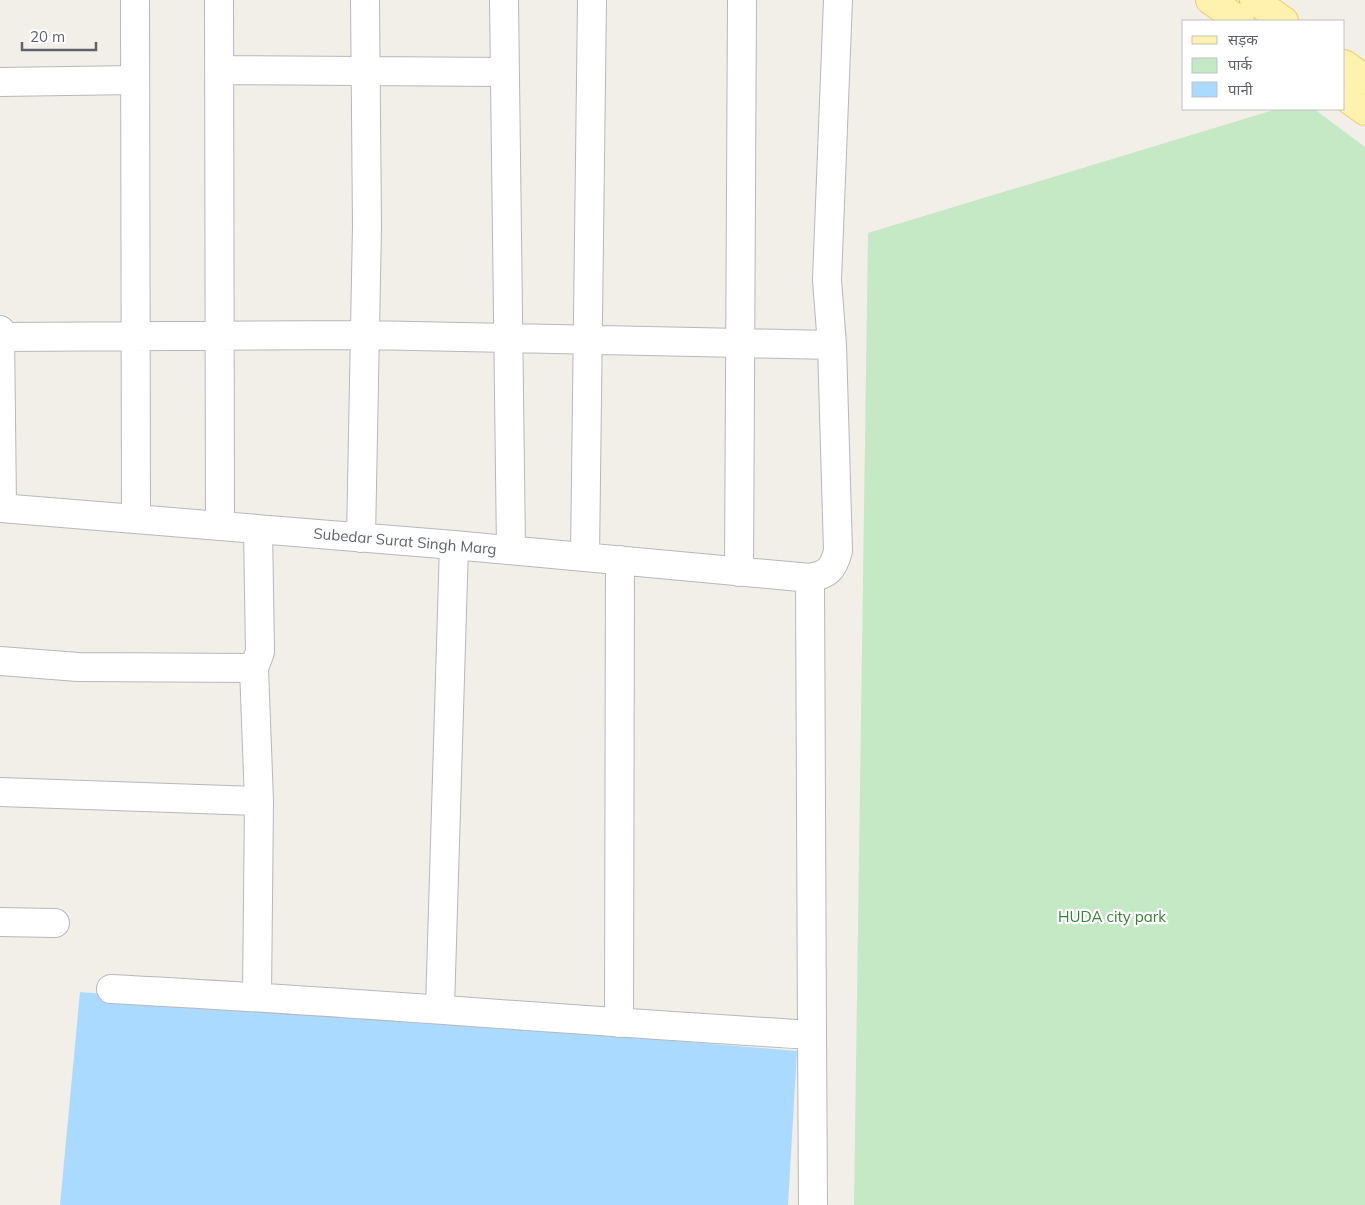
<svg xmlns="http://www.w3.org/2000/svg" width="1365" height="1205" viewBox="0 0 1365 1205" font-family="Mulish,'Noto Sans Devanagari',sans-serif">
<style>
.green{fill:#c5e8c5}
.water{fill:#aadaff}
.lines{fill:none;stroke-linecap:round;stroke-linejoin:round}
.minor-casing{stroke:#b5b8bc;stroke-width:30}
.major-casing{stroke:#f2c960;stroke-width:30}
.minor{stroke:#fff;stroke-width:28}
.major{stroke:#fff2af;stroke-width:28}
.labels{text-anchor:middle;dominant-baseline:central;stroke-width:4.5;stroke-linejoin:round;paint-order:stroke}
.street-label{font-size:15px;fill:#5f6368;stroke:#fff}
.park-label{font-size:15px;fill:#348238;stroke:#fff}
</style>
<rect width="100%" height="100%" fill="#f1efe8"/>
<path class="green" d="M1277,109H1314L1365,147V1205H854L868,233Z"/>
<path class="water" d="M80,992L797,1051L788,1205H60Z"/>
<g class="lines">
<g class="minor-casing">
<path id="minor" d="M135,0L136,519
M219,0L220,526
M504,0L511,550
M219,70L505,72
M0,82L135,80
M0,330L2,508
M0,337L365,335L832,345
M0,508L454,545L810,578
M361,538L367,226L365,0
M585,557L592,0
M739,572L742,0
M0,661L78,667L254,668
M0,792L259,801
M0,922L55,923
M111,989C345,1001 578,1021 812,1035L813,1205
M257,996L259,801L254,668L260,652L258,529
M440,1008L454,545
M619,1023L620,560
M812,1035L810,578C828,574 833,570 838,551L832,345L827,280L838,0"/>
</g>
<g class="major-casing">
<path id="major" d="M1210,0L1240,21
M1254,0L1284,21
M1344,64L1365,79
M1344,96L1365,111"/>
</g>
<use href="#minor" class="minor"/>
<use href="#major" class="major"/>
</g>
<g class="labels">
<g class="street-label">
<text transform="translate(405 541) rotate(5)">Subedar Surat Singh Marg</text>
</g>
<g class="park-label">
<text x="1112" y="916">HUDA city park</text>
</g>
</g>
<rect x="1182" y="20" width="162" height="90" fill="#ffffff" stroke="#bfc1c3"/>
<rect x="1192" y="36" width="25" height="8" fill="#fff2af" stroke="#bfc1c3"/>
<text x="1228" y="45" font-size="15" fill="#5f6368">सड़क</text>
<rect x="1192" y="58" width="25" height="15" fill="#c5e8c5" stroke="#bfc1c3"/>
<text x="1228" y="70" font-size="15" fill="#5f6368">पार्क</text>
<rect x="1192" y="82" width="25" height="15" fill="#aadaff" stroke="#bfc1c3"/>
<text x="1228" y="95" font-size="15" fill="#5f6368">पानी</text>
<path d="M22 42v8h74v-8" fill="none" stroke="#5f6368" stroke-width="2.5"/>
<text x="30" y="42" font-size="15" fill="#5f6368" stroke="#ffffff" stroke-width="4" paint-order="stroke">20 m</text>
</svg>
